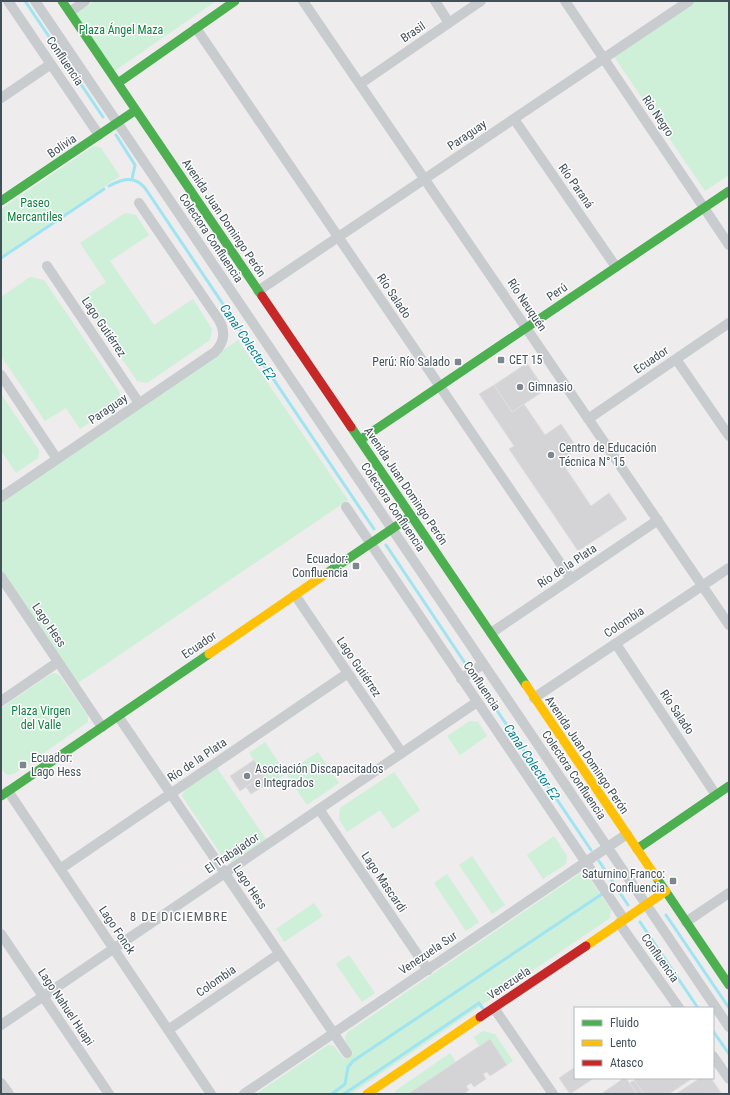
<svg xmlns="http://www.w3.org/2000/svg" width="730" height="1095" viewBox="0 0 730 1095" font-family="'Roboto Condensed',sans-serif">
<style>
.green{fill:#ceefd8}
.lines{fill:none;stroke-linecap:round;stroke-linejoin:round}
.stream{stroke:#9ee4f1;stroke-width:3}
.building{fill:#d4d4d7;stroke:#dededf}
.street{stroke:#c8ccce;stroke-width:10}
.fast{stroke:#4caf50;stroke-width:9}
.slow{stroke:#ffc107;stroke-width:9}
.jam{stroke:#c62828;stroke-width:9}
.poi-dot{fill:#7e878d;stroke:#fff;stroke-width:1.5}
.labels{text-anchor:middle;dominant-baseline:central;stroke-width:3;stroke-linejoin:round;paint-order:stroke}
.park-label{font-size:12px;fill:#0e8041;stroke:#fff}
.street-label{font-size:12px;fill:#42505a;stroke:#fff}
.poi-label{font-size:12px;fill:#42505a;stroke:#fff;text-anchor:start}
.water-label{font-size:13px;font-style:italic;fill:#038097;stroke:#fff}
.neighbourhood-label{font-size:13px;letter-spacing:1px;fill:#575c61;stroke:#fff}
</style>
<rect width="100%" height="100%" fill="#eeecec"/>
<path class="green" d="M94,1H216L113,72L74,15Z
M694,1H729V175L705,191L613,55Z
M94,146L101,148L120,176L1,256V209Z
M125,213L136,215L149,235L110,261L154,325L193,299L212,329L210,340L147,383L137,381L81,299L106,282L80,243Z
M30,277L44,280L120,392L118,403L80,429L66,408L45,421L1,356V297Z
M238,340L348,500L78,683L1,570V501Z
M1,394L39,450L38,458L16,473L1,451Z
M55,673L60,676L88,716V722L14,774L7,775L1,768V708L51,674Z
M470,721L478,722L487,736L460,755L447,736Z
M265,742L286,773L318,752L339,783L307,805L286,774L270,784L249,753Z
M217,768L266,839L232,862H227L224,859L182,796L185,790Z
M394,772L420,810L393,829L380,810L347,832L339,819L340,808Z
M554,836L567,856L566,864L543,879L527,855Z
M472,856L505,905L492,914L459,865Z
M583,873L588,876L611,910L610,918L351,1094H256L328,1045L334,1046L344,1059L353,1053C349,1046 341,1039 348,1032L579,874Z
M447,874L479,922L466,931L434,883Z
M314,903L323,916L284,942L276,929Z
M349,955L375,993L362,1002L336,964Z
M483,1031L495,1034L513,1061L507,1065L490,1039L479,1046L474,1037Z
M450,1053L456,1062L408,1094H395V1091Z"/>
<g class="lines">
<path class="stream" d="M25,1L103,117
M116,135L135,165L132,179
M109,186C122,179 134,175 145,188L374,529
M1,258L104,189
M386,545L469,669
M473,675L591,850
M599,861L628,905
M666,915L729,1008
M640,922L698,1008
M713,1031L729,1054
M332,1094L345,1084L348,1067L353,1061L602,894
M344,1094L479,1003L484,1010"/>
</g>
<path class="building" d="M527,363L545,390L512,412L494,385Z
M494,385L512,412L524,404L545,435L561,424L578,449L561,461L591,506L609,493L627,519L578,551L509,449L514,446L479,394Z
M254,760L264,775L240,791L230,776Z
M264,775L269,783L251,794L246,787Z
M490,1039L507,1065L490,1076L487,1072L483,1074L486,1079L474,1087L471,1083L466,1086L469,1090L464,1094H408Z
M575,1067V1078H594L570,1094L559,1078Z
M624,1078H626L637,1094H601Z
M637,1078H693L669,1094H644L634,1080Z
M700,1078H711L721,1093L676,1094Z
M634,1080L644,1094H637L630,1083Z"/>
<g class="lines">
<path class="street" d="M8,1L99,135
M35,1L729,1027
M303,1L729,625
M435,1L449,23
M565,1L729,245
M70,12L85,1
M196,28L571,579
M360,84L481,1
M1,98L51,64
M514,119L616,267
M47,266L139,403
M258,291L689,1
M676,359L729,436
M1,375L57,459
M588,419L729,323
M1,497L215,352C224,343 226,332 219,320L139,203
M346,507L624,919
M1,577L102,727
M295,595L402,753
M491,633L658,520
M616,644L716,795
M461,679L483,664
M534,698L729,568
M1,701L58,662
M118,716L347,1053
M8,791L211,1094
M319,809L428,970
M60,869L348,673
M686,922L729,893
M619,923L679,1008
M1,934L109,1094
M494,1008L553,1094
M1,1025L477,702
M168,1030L279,954
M713,1056L729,1079
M1,1083L9,1094
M244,1094L627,834"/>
<path class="fast" d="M62,1L262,296
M118,83L235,1
M1,201L136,110
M351,427L526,685
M360,440L729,191
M327,573L411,516
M1,796L209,654
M637,849L729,786
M656,877L729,985"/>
<path class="slow" d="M209,654L327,573
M526,685L656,877
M586,946L666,891
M367,1094L480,1017"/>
<path class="jam" d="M262,296L351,427
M480,1017L586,946"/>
</g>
<g class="poi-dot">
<rect x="497" y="356" width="8" height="8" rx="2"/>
<rect x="454" y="358" width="8" height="8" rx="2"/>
<circle cx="520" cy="387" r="4"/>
<circle cx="551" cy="455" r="4"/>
<rect x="352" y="562" width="8" height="8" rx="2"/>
<rect x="19" y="761" width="8" height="8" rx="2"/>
<circle cx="247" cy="776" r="4"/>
<rect x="669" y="877" width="8" height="8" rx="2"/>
</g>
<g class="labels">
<g class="park-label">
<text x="121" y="30">Plaza Ángel Maza</text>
<text x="35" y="203">Paseo<tspan x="35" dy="14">Mercantiles</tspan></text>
<text x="41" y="711">Plaza Virgen<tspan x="41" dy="14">del Valle</tspan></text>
</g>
<g class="street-label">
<text transform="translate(413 32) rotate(-34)">Brasil</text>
<text transform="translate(65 61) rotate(56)">Confluencia</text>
<text transform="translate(658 116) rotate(56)">Río Negro</text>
<text transform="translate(467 135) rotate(-34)">Paraguay</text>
<text transform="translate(62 146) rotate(-34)">Bolivia</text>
<text transform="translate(576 186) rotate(55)">Río Paraná</text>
<text transform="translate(224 218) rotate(56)">Avenida Juan Domingo Perón</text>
<text transform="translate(211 238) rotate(56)">Colectora Confluencia</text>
<text transform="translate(557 292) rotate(-34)">Perú</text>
<text transform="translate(394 296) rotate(56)">Río Salado</text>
<text transform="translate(527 305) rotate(56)">Río Neuquén</text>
<text transform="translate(104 327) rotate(56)">Lago Gutiérrez</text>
<text transform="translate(651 360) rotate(-34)">Ecuador</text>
<text transform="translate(108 409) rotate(-34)">Paraguay</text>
<text transform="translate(406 486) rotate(56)">Avenida Juan Domingo Perón</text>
<text transform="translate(393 507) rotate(56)">Colectora Confluencia</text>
<text transform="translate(567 566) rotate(-34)">Río de la Plata</text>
<text transform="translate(624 622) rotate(-34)">Colombia</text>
<text transform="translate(49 625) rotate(56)">Lago Hess</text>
<text transform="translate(199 645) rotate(-34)">Ecuador</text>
<text transform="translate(359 667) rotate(56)">Lago Gutiérrez</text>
<text transform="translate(482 686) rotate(56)">Confluencia</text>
<text transform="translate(677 712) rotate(56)">Río Salado</text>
<text transform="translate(587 755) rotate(56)">Avenida Juan Domingo Perón</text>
<text transform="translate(197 760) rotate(-34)">Río de la Plata</text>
<text transform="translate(574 775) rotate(56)">Colectora Confluencia</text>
<text transform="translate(232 853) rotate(-34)">El Trabajador</text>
<text transform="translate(384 882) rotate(56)">Lago Mascardi</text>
<text transform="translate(250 887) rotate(56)">Lago Hess</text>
<text transform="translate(117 930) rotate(56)">Lago Fonck</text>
<text transform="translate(428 953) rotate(-34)">Venezuela Sur</text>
<text transform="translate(660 958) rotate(55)">Confluencia</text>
<text transform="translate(216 981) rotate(-35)">Colombia</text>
<text transform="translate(509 983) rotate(-34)">Venezuela</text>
<text transform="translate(66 1007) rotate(56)">Lago Nahuel Huapi</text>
</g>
<g class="poi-label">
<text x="509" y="360">CET 15</text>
<text x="450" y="362" text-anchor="end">Perú: Río Salado</text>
<text x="528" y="387">Gimnasio</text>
<text x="559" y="448">Centro de Educación<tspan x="559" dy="14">Técnica N° 15</tspan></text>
<text x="348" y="559" text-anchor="end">Ecuador:<tspan x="348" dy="14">Confluencia</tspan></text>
<text x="31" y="758">Ecuador:<tspan x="31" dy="14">Lago Hess</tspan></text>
<text x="255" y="769">Asociación Discapacitados<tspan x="255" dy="14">e Integrados</tspan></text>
<text x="665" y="874" text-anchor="end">Saturnino Franco:<tspan x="665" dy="14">Confluencia</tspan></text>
</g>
<g class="water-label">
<text transform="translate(248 342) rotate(56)">Canal Colector E2</text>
<text transform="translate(532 762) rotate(56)">Canal Colector E2</text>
</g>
<g class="neighbourhood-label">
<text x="179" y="916">8 DE DICIEMBRE</text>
</g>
</g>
<rect width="730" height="1095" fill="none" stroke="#42505a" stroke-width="4"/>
<rect x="574" y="1007" width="140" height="72" fill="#ffffff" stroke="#b3b9bd"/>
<rect x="582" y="1020" width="20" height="6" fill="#4caf50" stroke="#b3b9bd"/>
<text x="610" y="1027" font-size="12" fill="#42505a">Fluido</text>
<rect x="582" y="1040" width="20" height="6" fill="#ffc107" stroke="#b3b9bd"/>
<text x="610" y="1047" font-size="12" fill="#42505a">Lento</text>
<rect x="582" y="1060" width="20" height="6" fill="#c62828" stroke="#b3b9bd"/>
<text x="610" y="1067" font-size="12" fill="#42505a">Atasco</text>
</svg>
